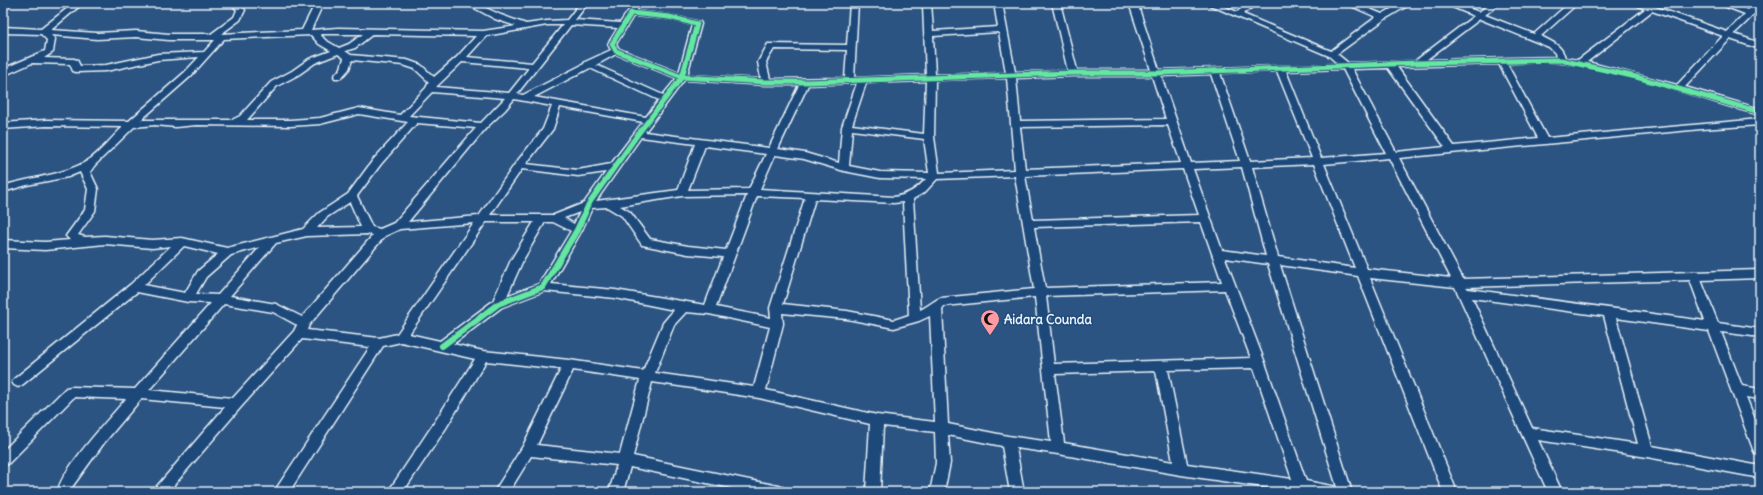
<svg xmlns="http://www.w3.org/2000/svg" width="1763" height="495" viewBox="0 0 1763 495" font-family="Delius,sans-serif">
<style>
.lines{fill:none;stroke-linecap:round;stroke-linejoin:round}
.street-casing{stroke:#e8f1f8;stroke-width:3}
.street{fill:#1f4a7a;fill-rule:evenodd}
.cycleway-far1-casing{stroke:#1f4a7a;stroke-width:7}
.cycleway-casing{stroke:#1f4a7a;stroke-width:9}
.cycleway-far1{stroke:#66e7a1;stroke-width:5}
.cycleway{stroke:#66e7a1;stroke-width:6}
.labels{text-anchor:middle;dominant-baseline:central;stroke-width:3;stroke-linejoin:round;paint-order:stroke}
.poi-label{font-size:13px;font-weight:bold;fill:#e8f1f8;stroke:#1f4a7a;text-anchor:start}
</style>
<rect width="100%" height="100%" fill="#2b5482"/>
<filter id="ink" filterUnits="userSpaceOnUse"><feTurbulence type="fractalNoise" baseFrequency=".025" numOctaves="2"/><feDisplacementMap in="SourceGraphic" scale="8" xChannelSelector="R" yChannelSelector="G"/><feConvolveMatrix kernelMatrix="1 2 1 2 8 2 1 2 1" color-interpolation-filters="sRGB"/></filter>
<g filter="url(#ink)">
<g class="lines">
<g class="street-casing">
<path id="street" d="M4,3H13L3,9Z
M74,3H83L51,30L97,33L136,31L169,34H211L234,17L237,10L233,6L234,3H242L241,6L245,10L240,20L221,34L302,30L313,8L310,3H318L321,8L311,30L338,28L483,31L516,26L495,19L465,3H475L501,15L526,24L547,21L567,20L580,3H588L575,20L620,23L634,3H642L636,11L669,15L700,22L701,24L687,75L761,79L758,62L768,44L847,45L850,3H858L854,78L926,75L923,6L912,5L911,3H931L933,31L998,27L994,3H1002L1015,72L1068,71L1052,3H1060L1077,70H1151L1129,3H1150L1139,9L1159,70L1338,64L1329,56L1205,3H1216L1237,12L1249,3H1258L1243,14L1331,51L1376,17L1344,3H1355L1382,14L1402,3H1412L1385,19L1337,54L1348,63L1415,61L1474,16L1443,3H1454L1479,12L1491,3H1500L1485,15L1534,34L1569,3H1578L1541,36C1552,42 1562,45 1565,58L1578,60L1645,9L1632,3H1644L1727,32L1745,14L1716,3H1728L1748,10L1755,3H1760C1760,11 1741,27 1734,34L1760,43V49L1730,39L1685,87L1760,109V115C1694,98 1630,71 1562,63C1545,61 1525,63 1507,64L1547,138L1760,119V125L1701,129L1399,158L1463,279L1760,270V278L1701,280L1718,323L1760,329V337L1721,332L1742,386L1760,389V399L1746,397L1760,432V455L1755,453L1753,449L1709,331L1616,318L1652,446L1760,466V478L1647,457L1538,440L1562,492H1548L1455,287L1370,278L1457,492H1443L1358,276L1280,265L1352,492H1297L1181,475L1058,454L1016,448L1024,492H1010L1002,446L948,435L950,463L944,492H930L936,463L935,432L883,426L880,492H866L870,424L759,398L652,382L633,456L779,486L784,488L786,492H750L630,467L623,492H609L617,465L531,456L509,492H494L523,446L561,369L486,361L446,428L403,492H388L436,420L475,359L401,342L383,346L289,492H274L370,347L302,339L241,407L168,492H152L225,407L141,399L104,443L72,487V492H58C58,474 112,415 126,399L74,397L8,464L3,466V451L66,388L71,387L135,389L211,303L188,302L137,292L22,385L18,387L14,385L12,382L14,379L131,284L171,246L152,248L105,244L45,250L3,248V240L45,242L70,240L66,236L85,210L88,189L80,172L68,177L27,185L3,192V186C30,177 62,176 87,161C99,154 112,137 123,127L46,126L3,129V123L46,120L129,121L185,72L199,57L158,60L106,71L76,72L73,71L70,64L32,63L3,76V69L5,68L45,51L47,40L41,34L3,33V27L41,29ZM1652,11L1723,36L1677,85L1587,62ZM633,16L669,19L692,25L679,73L619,49L616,44ZM1480,19L1549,47L1555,53L1556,57L1426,60ZM547,25H563L532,63L467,57L486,36ZM571,25L618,28L608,44L611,50L585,62L584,64L523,95L517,94ZM999,32L1006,73L935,75L933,36ZM320,34H363L349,44L339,48L325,40ZM373,34L476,36L457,57L434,77L421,65L407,60L351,55L345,51L355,48ZM51,35L97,39L136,37L169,40H215L204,52L158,54L106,65L80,66L77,60L74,59L44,58L53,52L55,39ZM311,35L319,44L331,51L309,59L292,71L271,82L240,116L232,120H141L191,76L224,39ZM774,49L847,50L845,78L770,79L766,62ZM338,54L344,58L341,68L334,76L335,78H341L349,69L352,60L403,65L415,69L429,82L426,88L400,115L359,108L320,118L290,120H247L277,86L298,75L315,63ZM616,54L677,78L663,95L596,65ZM462,62L529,68L509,93L436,87ZM1499,64L1538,138L1454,146L1397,67ZM590,68L659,100L646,117L534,97ZM1388,68L1445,147L1396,152L1352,69ZM1343,69L1386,153L1321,158L1286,71ZM1277,71L1312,158L1250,161L1220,73ZM1211,74L1240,161L1191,163L1161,76ZM1073,76H1152L1166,119L1020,121L1016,78ZM1007,78L1015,170L939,173L934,137L935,80ZM684,80L766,85H799L769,148L645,132ZM926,81L924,134L852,125L866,83ZM857,83L842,127L839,163L805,153L778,149L808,85ZM432,92L505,98L481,123L409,116ZM514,99L552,106L543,129L515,164L479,216L408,222L486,128L505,110ZM560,107L643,122L611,164L578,170L526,164L553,129ZM359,114L408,122L373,160L348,194L319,213L303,229L227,248L182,238L152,240L105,236L85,237L78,235L95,211L98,189L90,172L95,165L134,127L155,125L176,127L196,125L290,126L320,124ZM417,123L476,128L394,223L380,229L372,227L357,196L381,164ZM1168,125L1181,163L1025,169L1020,127ZM852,130L924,139L929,173L880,172L849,166ZM641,137L695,144L678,190L596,201ZM705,146L766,154L749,189L688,190ZM775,155L804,159L844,171L880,178L926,179C917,189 908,195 894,197L760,189ZM1389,158L1451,278L1367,269L1324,164ZM1314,164L1355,268L1278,257L1252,167ZM1242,167L1266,256L1222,250L1193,169ZM522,169L578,176L606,172L584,203L554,215H490ZM1183,169L1199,215L1033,220L1025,176ZM1015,176L1034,289L941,298C936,299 927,307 920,310L913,199L925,192L937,179ZM747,195L726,250L688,246L650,239L630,212L620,206L682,196ZM757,196L805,198L770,308L771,318L716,307ZM815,199L894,203L903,202L909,315L894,320L847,311L783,304ZM350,202L361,227L317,228L327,217ZM607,207L622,216L642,245L688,254L723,257L705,305L615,290L551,284L582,230L592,208ZM580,212L574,224L564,218ZM486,222H534L511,260L493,301L440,341L409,334ZM545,222H553L571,231L539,284L507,296L523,260ZM1201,222L1222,282L1045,288L1034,227ZM474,223L397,334L379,338L307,330L309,325L385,236L400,229ZM368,234L373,235L302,317L276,304L230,296L276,243L307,236ZM184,246L218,254L198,271L185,293L144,285ZM260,247L218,295L196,294L206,277L231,255ZM1225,258L1268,264L1337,487L1306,481L1265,363ZM1690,280L1705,321L1468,289L1466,287ZM1225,290L1251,358L1054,364L1046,296ZM544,291L615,298L674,310L663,323L643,371L569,360L483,351L453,344L502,307ZM1035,297L1051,442L1008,436L948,424L942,309L944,306ZM1472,298L1604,316L1638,444L1532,428ZM224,304L273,312L297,325L294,331L233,398L149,390ZM686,312L709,314L770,327L754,387L655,373L674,325ZM782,313L847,319L894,328L919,321L930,316L935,422L877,415L766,390L783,324ZM1254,368L1292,479L1187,464L1168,370ZM573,370L640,380L620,454L537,445ZM1156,371L1173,462L1064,443L1055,374Z"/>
</g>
<use href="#street" class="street"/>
<g class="cycleway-far1-casing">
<path id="cycleway-far1" d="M631,13L669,17L697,24L682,77L616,51L612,44Z
M682,77L766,82H805L1073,73H1157L1417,63L1561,60L1636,77L1760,112
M584,214L588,205L638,134L682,77"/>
</g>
<g class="cycleway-casing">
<path id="cycleway" d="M442,346L498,304L543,287L577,230L585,213"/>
</g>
<use href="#cycleway-far1" class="cycleway-far1"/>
<use href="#cycleway" class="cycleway"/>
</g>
</g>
<defs>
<g id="mosque-pin" transform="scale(1)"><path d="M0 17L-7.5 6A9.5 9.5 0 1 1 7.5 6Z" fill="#ff9aa2" stroke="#1f4a7a"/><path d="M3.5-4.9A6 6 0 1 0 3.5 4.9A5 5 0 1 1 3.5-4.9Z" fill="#111"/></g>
</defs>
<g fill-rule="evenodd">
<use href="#mosque-pin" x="990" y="319"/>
</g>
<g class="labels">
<g class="poi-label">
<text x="1004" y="319">Aidara Counda</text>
</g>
</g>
<rect width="1763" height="495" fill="none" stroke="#1f4a7a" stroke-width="16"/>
<rect x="8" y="8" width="1747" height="479" fill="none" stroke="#e8f1f8" stroke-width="1.5" filter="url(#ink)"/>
</svg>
